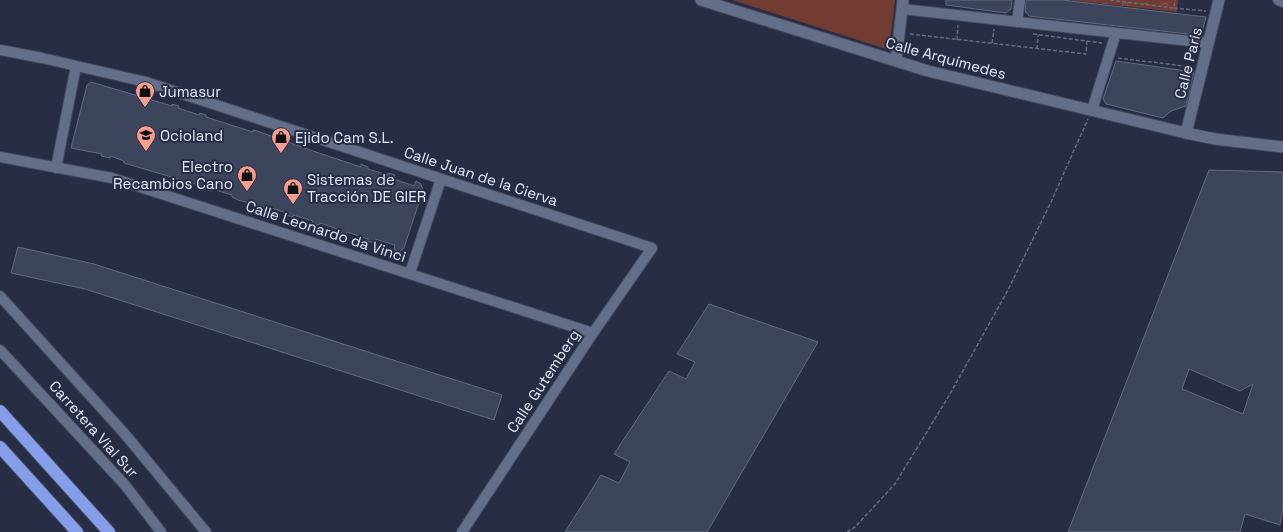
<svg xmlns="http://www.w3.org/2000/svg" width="1283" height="532" viewBox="0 0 1283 532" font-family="'Space Grotesk',sans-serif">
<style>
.grass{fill:#723c33}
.park{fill:url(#park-crowns)}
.building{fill:#3d455d;stroke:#626b85;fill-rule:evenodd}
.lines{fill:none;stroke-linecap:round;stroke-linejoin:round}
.minor-casing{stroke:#43485c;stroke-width:12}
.tertiary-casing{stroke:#43485c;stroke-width:13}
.motorway-casing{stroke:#43485c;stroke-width:14}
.path{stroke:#656b80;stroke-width:1.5;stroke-dasharray:4 2;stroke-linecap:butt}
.minor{stroke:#656e88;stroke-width:10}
.tertiary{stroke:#656e88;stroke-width:11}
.motorway{stroke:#869dea;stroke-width:12}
.labels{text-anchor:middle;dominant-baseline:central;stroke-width:4;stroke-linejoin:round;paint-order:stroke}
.street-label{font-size:15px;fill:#e6ebfa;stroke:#262d44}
.poi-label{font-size:15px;fill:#e6ebfa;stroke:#262d44;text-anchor:start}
</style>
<defs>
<pattern id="park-crowns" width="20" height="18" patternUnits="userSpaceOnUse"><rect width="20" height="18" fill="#723c33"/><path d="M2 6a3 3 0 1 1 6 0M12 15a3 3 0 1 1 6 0" fill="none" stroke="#865851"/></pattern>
</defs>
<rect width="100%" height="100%" fill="#262d44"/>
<path class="grass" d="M732,0H895L889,50Z"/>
<path class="park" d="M1069,0H1178L1177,12Z"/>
<path class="building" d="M946,0H1012L1011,9L1006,13L946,5Z
M1026,0H1062L1206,17L1202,32L1197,35L1029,16L1025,11Z
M1116,61L1194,72L1186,106L1171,111L1163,118L1106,104L1103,99Z
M91,82L172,106V104L179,106L178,108L199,115L200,113L206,115V117L253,132V130L260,132L313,151L361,167V164L368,167V169L388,175V173L395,175L394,179L414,186L416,181L421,184L423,190L404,248L400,251L394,250L395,245L375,239L374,243L367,241L368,239L347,232L346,234L340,232V230L320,223L319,225L313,223V221L293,215V217L286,215V213L266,206V208L238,200L232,197V195L212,189V191L205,189V187L124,163V161L111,156L110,158L101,156L102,154L71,148L87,85Z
M1209,170L1283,172V508L1280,525L1245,514L1240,532H1068ZM1189,369L1240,391L1253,384L1243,414L1182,389Z
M18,247L94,264L502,395L494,420L85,289L11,273Z
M709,304L818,342L707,532H565L601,475L619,483L630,462L614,454L669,371L686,379L695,362L677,354Z"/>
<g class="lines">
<g class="minor-casing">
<path id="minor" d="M1278,0L1283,2
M902,9L1208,43
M1017,22L1020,0
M0,50L42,58L146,82L652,248L593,333L462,532
M1092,110L1116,33
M0,157L112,178L593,333
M56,168L76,66
M410,273L441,179
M0,296L124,433L206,532
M0,350L125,485L161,532"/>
</g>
<g class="tertiary-casing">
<path id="tertiary" d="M701,0L928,71L1186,133L1215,139L1283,147
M896,61L903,0
M1186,133L1219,0"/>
</g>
<g class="motorway-casing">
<path id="motorway" d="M0,411L109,532
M0,447L77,532"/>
</g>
<path class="path" d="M1110,0L1174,8L1175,0
M1174,8L1206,11
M910,34L1086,54L1087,41
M1033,34L1102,43
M957,40L958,25
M992,43L994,29
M1037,49L1038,35
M1118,58L1192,67
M847,532L855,527L895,484L950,394L1008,290L1051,202L1088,119"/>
<use href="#minor" class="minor"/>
<use href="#tertiary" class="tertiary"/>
<use href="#motorway" class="motorway"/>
</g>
<defs>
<g id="shop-pin" transform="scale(1)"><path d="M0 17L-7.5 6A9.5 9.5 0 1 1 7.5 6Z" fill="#f59d8e" stroke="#262d44"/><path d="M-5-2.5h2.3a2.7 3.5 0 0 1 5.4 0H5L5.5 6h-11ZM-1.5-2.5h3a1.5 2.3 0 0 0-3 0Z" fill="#111"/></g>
<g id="school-pin" transform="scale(1)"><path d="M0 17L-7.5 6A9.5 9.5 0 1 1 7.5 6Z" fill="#f59d8e" stroke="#262d44"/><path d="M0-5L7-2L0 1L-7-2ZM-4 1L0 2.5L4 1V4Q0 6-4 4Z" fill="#111"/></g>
</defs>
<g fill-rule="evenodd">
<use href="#shop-pin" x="145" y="91"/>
<use href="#school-pin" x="146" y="135"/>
<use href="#shop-pin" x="281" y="137"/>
<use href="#shop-pin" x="247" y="175"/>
<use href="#shop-pin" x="293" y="188"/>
</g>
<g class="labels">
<g class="street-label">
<text transform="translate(946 58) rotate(15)">Calle Arquímedes</text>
<text transform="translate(1188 63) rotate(-76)">Calle Paris</text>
<text transform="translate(481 176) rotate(18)">Calle Juan de la Cierva</text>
<text transform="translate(326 231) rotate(18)">Calle Leonardo da Vinci</text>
<text transform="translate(543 381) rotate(-57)">Calle Gutemberg</text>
<text transform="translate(94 429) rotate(48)">Carretera Vial Sur</text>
</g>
<g class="poi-label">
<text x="159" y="91">Jumasur</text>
<text x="160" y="135">Ocioland</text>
<text x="295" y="137">Ejido Cam S.L.</text>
<text x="233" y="166" text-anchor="end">Electro<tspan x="233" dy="17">Recambios Cano</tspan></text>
<text x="307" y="179">Sistemas de<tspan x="307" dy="17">Tracción DE GIER</tspan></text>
</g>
</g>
</svg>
